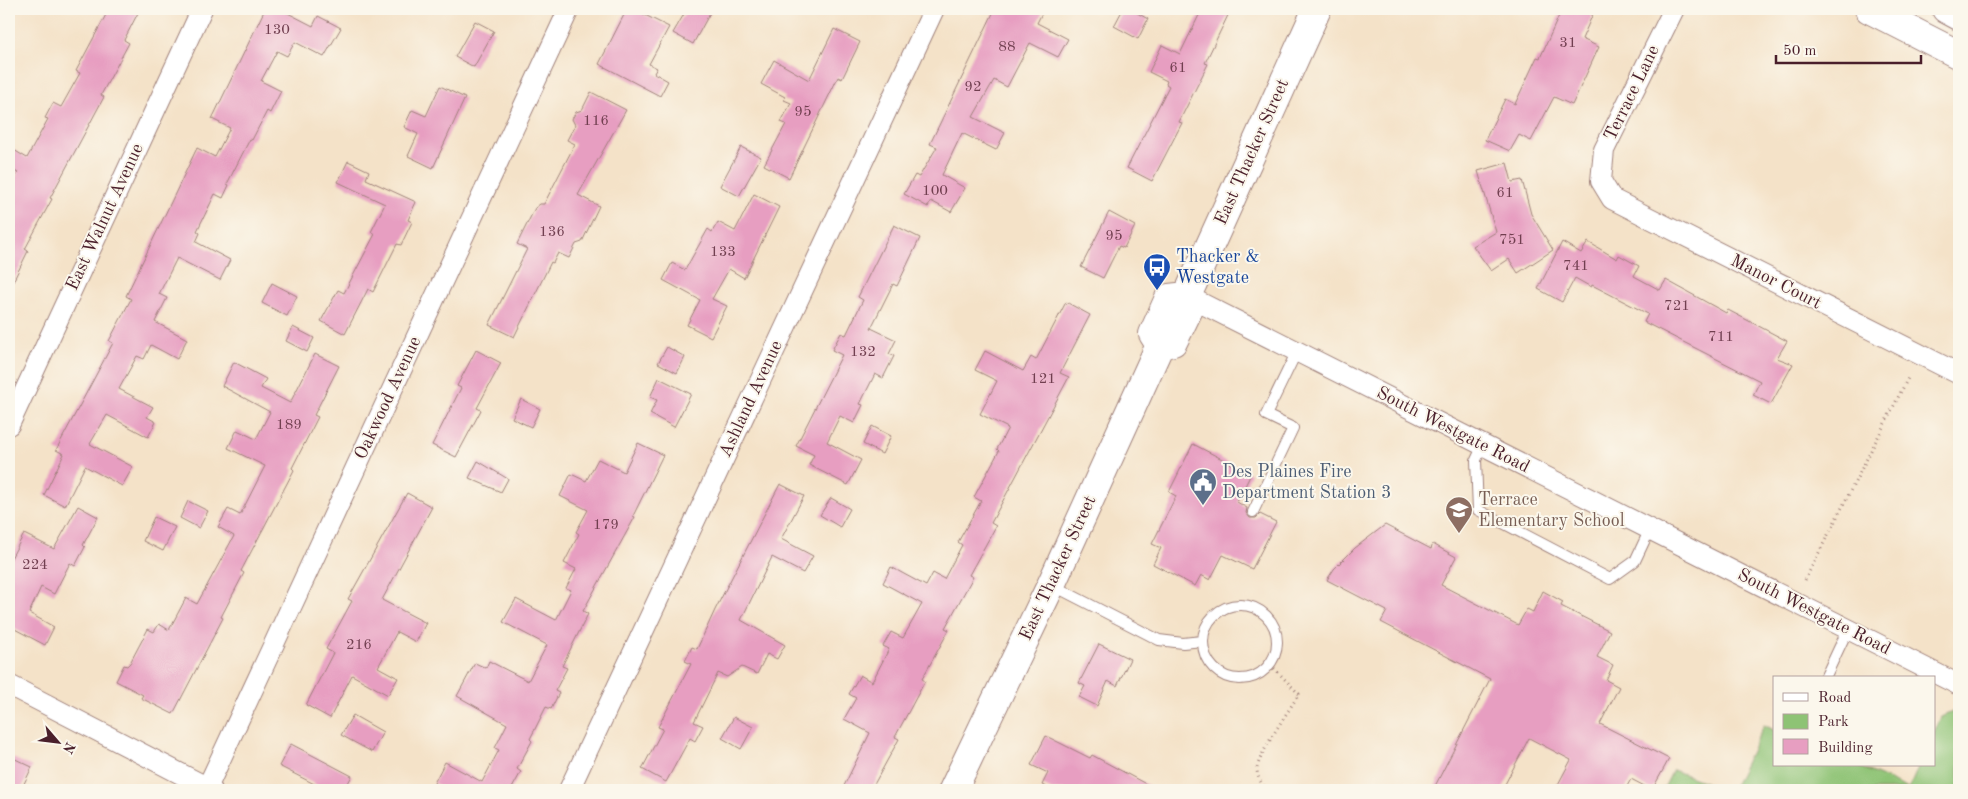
<svg xmlns="http://www.w3.org/2000/svg" width="1968" height="799" viewBox="0 0 1968 799" font-family="'Old Standard TT',serif">
<style>
.green{fill:#8ec375;stroke:#6c7150}
.building{fill:#e79ec1}
.lines{fill:none;stroke-linecap:round;stroke-linejoin:round}
.service-casing{stroke:#9f807a;stroke-width:12}
.minor-casing{stroke:#9f807a;stroke-width:22}
.secondary-casing{stroke:#9f807a;stroke-width:30}
.path{stroke:#9f807a;stroke-width:3;stroke-dasharray:1 4;stroke-linecap:butt}
.service{stroke:#fff;stroke-width:10}
.minor{stroke:#fff;stroke-width:20}
.secondary{stroke:#fff;stroke-width:28}
.labels{text-anchor:middle;dominant-baseline:central;stroke-width:4;stroke-linejoin:round;paint-order:stroke}
.number-label{font-size:15px;fill:#713f50}
.street-label{font-size:18px;fill:#4a1f2b;stroke:#fbf7ec}
.transit-label{font-size:18px;fill:#164399;stroke:#fbf7ec;text-anchor:start}
.service-label{font-size:18px;fill:#4e5e75;stroke:#fbf7ec;text-anchor:start}
.education-label{font-size:18px;fill:#785e54;stroke:#fbf7ec;text-anchor:start}
</style>
<rect width="100%" height="100%" fill="#fbf7ec"/>
<filter id="ink" filterUnits="userSpaceOnUse"><feTurbulence type="fractalNoise" baseFrequency=".02" numOctaves="2"/><feDisplacementMap in="SourceGraphic" scale="10" xChannelSelector="R" yChannelSelector="G"/><feConvolveMatrix kernelMatrix="1 2 1 2 8 2 1 2 1" color-interpolation-filters="sRGB"/></filter>
<filter id="wash" filterUnits="userSpaceOnUse"><feTurbulence type="fractalNoise" baseFrequency=".0096" numOctaves="4" result="noise"/><feDisplacementMap in="SourceGraphic" scale="20" xChannelSelector="R" yChannelSelector="G"/><feGaussianBlur stdDeviation="1.12" result="paint"/><feColorMatrix in="noise" values="0 0 0 0 0 0 0 0 0 0 0 0 0 0 0 0 0 1.4 0 .05"/><feComposite in="paint" operator="in"/></filter>
<g filter="url(#wash)">
<rect width="100%" height="100%" fill="#f4e2c8"/>
<path class="green" d="M1959,709V790H1732L1764,725L1774,730V765H1855L1909,789L1919,765H1934V732L1941,717Z
M1673,770L1726,790H1663Z"/>
<g id="blocks">
<path class="building" d="M109,9H140L124,40L129,43L101,95L104,97L50,198L52,199L25,249L28,251L9,290V191L18,173L9,168V147L27,158L48,119L45,118L53,103L61,107L80,73L76,71Z
M265,9H280L313,26L318,16L341,28L324,57L295,42L287,56L277,51L261,81L281,91L270,113L267,111L252,140L250,139L227,184L229,185L223,198L215,194L197,231L200,233L196,242L230,260L220,280L177,258L159,294L167,298L155,322L187,339L177,359L151,345L144,359L137,356L119,389L153,407L147,417L156,422L148,437L107,415L90,444L133,467L122,486L85,466L65,506L44,495L64,454L56,450L113,343L109,341L131,299L126,296L197,148L215,157L230,128L212,119Z
M627,9H633L669,27L649,64L657,68L654,73L668,81L660,96L599,64Z
M687,9H712L693,44L673,33Z
M995,9H1044L1037,23L1068,39L1058,57L1030,43L1007,87L994,80L973,117L1005,133L996,150L962,133L942,175L965,188L951,212L931,201L928,207L904,194L915,175L919,177L937,147L930,144Z
M1123,9H1130L1148,19L1138,39L1114,26Z
M1202,9H1231L1205,63L1208,64L1179,122L1182,123L1152,181L1127,168L1169,86L1166,84L1167,81L1149,72L1162,45L1180,54Z
M1562,9H1595L1582,39L1599,47L1572,105L1554,97L1531,141L1519,135L1510,151L1485,140L1505,99L1515,104L1537,57L1540,58Z
M475,21L494,31L474,67L455,57Z
M834,29L860,42L842,79L838,77L789,178L764,165L786,124L781,122L791,103L784,100L785,97L761,84L774,60L809,80Z
M440,86L465,98L433,168L408,156L418,134L404,127L412,110L426,116Z
M591,92L626,110L578,195L599,206L582,242L576,244L569,258L558,253L553,263L551,262L514,337L489,325L527,249L517,244L535,208L540,204H544L575,144L567,140L575,125L572,119L576,112L582,110Z
M741,147L761,157L739,196L720,186Z
M348,161L369,171L366,179L416,202L408,220L412,222L401,245L397,244L373,292L368,289L345,334L321,321L338,290L344,293L375,234L371,232L385,204L338,182Z
M1507,163L1512,182L1522,180L1531,214L1553,250L1518,273L1509,259L1491,271L1473,246L1496,232L1478,171Z
M754,194L779,207L744,278L729,269L712,299L727,306L711,337L687,325L700,300L663,280L672,263L685,270L708,229L712,232L718,222L735,231Z
M1109,212L1135,226L1124,248L1119,246L1103,278L1081,267Z
M894,225L920,238L897,286L893,284L871,328L896,340L889,354L894,356L883,378L875,374L860,404L863,405L854,423L840,416L827,442L861,460L848,485L809,465L814,455L796,446L842,355L832,350L841,333L846,335L863,300L858,297Z
M1562,242L1581,253L1588,242L1617,259L1619,255L1639,266L1634,276L1660,290L1666,280L1726,313L1728,310L1787,341L1777,358L1793,364L1771,404L1753,395L1760,381L1644,322L1648,314L1592,285L1591,287L1575,278L1562,302L1538,289Z
M272,283L297,296L287,316L262,303Z
M1066,302L1090,315L1060,373L1069,377L991,523L996,526L969,575L973,577L945,628L949,630L922,679L925,681L895,737L899,739L871,790H842L870,733L844,719L856,698L849,694L860,675L872,682L889,649L883,646L891,632L903,638L922,604L883,583L891,567L926,586L933,573L944,579L962,545L958,542L981,501L974,497L999,451L997,449L1008,428L980,414L997,381L975,370L985,351L1023,371L1031,357L1036,360Z
M293,327L314,338L307,352L286,341Z
M667,347L685,357L677,373L658,363Z
M476,350L501,363L477,408L481,410L456,457L432,445L461,388L457,386Z
M315,354L339,366L314,415L318,417L292,468L294,470L241,571L244,573L221,617L223,618L173,714L141,698L143,695L116,681L124,665L127,666L130,663L148,629L154,632L159,624L169,630L186,598L197,604L234,536L218,527L228,509L240,515L265,466L228,448L237,430L256,439L270,412L222,386L234,362L266,379L261,388L290,403Z
M659,378L691,394L674,427L650,414L657,400L650,397Z
M521,399L540,409L531,427L512,418Z
M872,426L891,436L882,454L863,444Z
M638,443L663,455L633,516L635,517L583,611L588,614L562,666L567,668L555,691L559,693L551,709L546,707L530,739L532,741L517,769L521,772L511,790H447L434,783L445,762L482,782L499,750L495,748L507,724L457,696L475,663L486,668L489,661L528,681L547,645L503,622L516,599L556,620L571,590L566,588L576,569L564,563L579,534L576,532L588,510L560,496L571,474L586,481L598,459L624,472Z
M1193,444L1251,474L1237,502L1247,508L1246,513L1250,518H1256L1260,514L1276,522L1252,569L1223,555L1210,580L1201,575L1195,586L1153,564L1161,548L1152,544L1176,496L1169,492Z
M478,461L508,479L501,492L469,478Z
M780,484L804,496L781,539L813,556L803,573L772,557L741,620L785,645L777,659L767,654L757,674L742,667L727,677L718,673L694,722L703,726L695,741L690,738L666,782L642,769L663,729L658,727L691,664L685,661L692,647L697,649L715,610Z
M407,493L432,507L382,600L426,623L416,642L397,632L378,667L398,678L388,695L352,675L330,718L306,705L333,653L326,649L352,601L348,599Z
M831,498L850,509L840,527L820,515Z
M188,501L208,511L199,528L180,518Z
M78,506L98,517L83,545L85,547L75,566L70,563L54,594L41,587L29,613L54,627L45,645L9,626V562L24,534L54,549Z
M154,517L175,527L163,551L143,541Z
M1385,525L1431,549L1433,544L1456,557L1441,585L1518,625L1527,609L1533,612L1543,591L1563,602L1561,606L1610,631L1597,657L1613,665L1606,680L1619,687L1600,724L1669,759L1652,790L1631,779L1625,790H1555L1571,760L1529,738L1502,790H1433L1490,679L1381,622L1387,611L1327,580L1334,569L1355,548Z
M1099,644L1130,659L1117,686L1108,681L1097,706L1079,697L1085,686L1079,683Z
M353,715L383,732L372,752L341,735Z
M734,717L753,727L741,749L722,738Z
M1046,736L1090,758L1092,755L1157,790H1052L1042,785L1048,773L1031,765Z
M291,744L352,776L344,790H326L279,766Z
M9,756L32,767L21,790H9Z"/>
</g>
</g>
<g filter="url(#ink)">
<use href="#blocks" fill-opacity="0" stroke="#9f807a" stroke-width="1"/>
<g class="lines">
<g class="service-casing">
<path id="service" d="M1483,445L1476,460L1478,510L1610,579L1635,561L1650,529
M1253,512L1293,428L1266,415L1297,351
M1052,585L1159,640L1183,643L1202,641
M1203 642a37 37 0 1 1 74 0a37 37 0 1 1-74 0Z
M1825,678L1848,629"/>
</g>
<g class="minor-casing">
<path id="minor" d="M1674,9L1604,150L1601,181L1612,199L1959,374
M1187,296L1959,685
M9,425L202,9
M9,685L212,790
M207,788L569,9
M569,790L934,9"/>
</g>
<g class="secondary-casing">
<path id="secondary" d="M1869,9L1959,55
M1946,9L1959,16
M1160,345L1173,342L1189,309L1187,296L1317,9
M1160,345L1153,334L1169,298L1187,296
M953,790L1051,585L1160,345"/>
</g>
<path class="path" d="M1805,580L1909,376
M1267,790C1262,785 1257,777 1257,769C1258,755 1290,709 1299,694L1270,664"/>
<use href="#service" class="service"/>
<use href="#minor" class="minor"/>
<use href="#secondary" class="secondary"/>
</g>
</g>
<defs>
<g id="bus-pin" transform="scale(1.4375)"><path d="M0 17L-7.5 6A9.5 9.5 0 1 1 7.5 6Z" fill="#1a4fb4" stroke="#fbf7ec"/><path d="M-5-6H5V4H4V6H2V4H-2V6H-4V4H-5ZM-3.5-4V0h7V-4ZM-3.5 1.2v1.5H-2V1.2ZM2 1.2v1.5H3.5V1.2Z" fill="#fff"/></g>
<g id="civic-pin" transform="scale(1.4375)"><path d="M0 17L-7.5 6A9.5 9.5 0 1 1 7.5 6Z" fill="#5c6f8a" stroke="#fbf7ec"/><path d="M-.6-6.5H3V-4.5H.6V-3L4-1V1h2V6H-6V1h2V-1L-.6-3ZM-1.2 2.5V6h2.4V2.5Z" fill="#fff"/></g>
<g id="school-pin" transform="scale(1.4375)"><path d="M0 17L-7.5 6A9.5 9.5 0 1 1 7.5 6Z" fill="#8d6e63" stroke="#fbf7ec"/><path d="M0-5L7-2L0 1L-7-2ZM-4 1L0 2.5L4 1V4Q0 6-4 4Z" fill="#fff"/></g>
</defs>
<g fill-rule="evenodd">
<use href="#bus-pin" x="1157" y="267"/>
<use href="#civic-pin" x="1203" y="482"/>
<use href="#school-pin" x="1459" y="510"/>
</g>
<g class="labels">
<g class="number-label">
<text x="277" y="30">130</text>
<text x="1568" y="43">31</text>
<text x="1007" y="47">88</text>
<text x="1178" y="68">61</text>
<text x="973" y="87">92</text>
<text x="803" y="112">95</text>
<text x="596" y="121">116</text>
<text x="935" y="191">100</text>
<text x="1505" y="193">61</text>
<text x="552" y="232">136</text>
<text x="1114" y="236">95</text>
<text x="1512" y="240">751</text>
<text x="723" y="252">133</text>
<text x="1576" y="266">741</text>
<text x="1677" y="306">721</text>
<text x="1721" y="337">711</text>
<text x="863" y="352">132</text>
<text x="1043" y="379">121</text>
<text x="289" y="425">189</text>
<text x="606" y="525">179</text>
<text x="35" y="565">224</text>
<text x="359" y="645">216</text>
</g>
<g class="street-label">
<text transform="translate(1632 93) rotate(-64)">Terrace Lane</text>
<text transform="translate(1252 152) rotate(-66)">East Thacker Street</text>
<text transform="translate(105 217) rotate(-65)">East Walnut Avenue</text>
<text transform="translate(1776 282) rotate(27)">Manor Court</text>
<text transform="translate(388 398) rotate(-65)">Oakwood Avenue</text>
<text transform="translate(751 399) rotate(-65)">Ashland Avenue</text>
<text transform="translate(1453 430) rotate(27)">South Westgate Road</text>
<text transform="translate(1058 568) rotate(-65)">East Thacker Street</text>
<text transform="translate(1814 612) rotate(27)">South Westgate Road</text>
</g>
<g class="transit-label">
<text x="1176" y="257">Thacker &amp;<tspan x="1176" dy="21">Westgate</tspan></text>
</g>
<g class="service-label">
<text x="1222" y="472">Des Plaines Fire<tspan x="1222" dy="21">Department Station 3</tspan></text>
</g>
<g class="education-label">
<text x="1478" y="500">Terrace<tspan x="1478" dy="21">Elementary School</tspan></text>
</g>
</g>
<rect width="1968" height="799" fill="none" stroke="#fbf7ec" stroke-width="30"/>
<rect x="1773" y="676" width="162" height="90" fill="#fbf7ec" stroke="#b4a19f"/>
<rect x="1783" y="693" width="25" height="8" fill="#ffffff" stroke="#b4a19f"/>
<text x="1818" y="702" font-size="15" fill="#4a1f2b">Road</text>
<rect x="1783" y="714" width="25" height="15" fill="#8ec375" stroke="#b4a19f"/>
<text x="1818" y="726" font-size="15" fill="#4a1f2b">Park</text>
<rect x="1783" y="739" width="25" height="15" fill="#e79ec1" stroke="#b4a19f"/>
<text x="1818" y="752" font-size="15" fill="#4a1f2b">Building</text>
<g transform="translate(58 742) rotate(118)" stroke="#fbf7ec" stroke-width="4" paint-order="stroke">
<path d="M0-4L9 19L0 12L-9 19Z" fill="#4a1f2b"/>
<text y="-8" font-size="14" font-weight="bold" text-anchor="middle" fill="#4a1f2b">N</text>
</g>
<path d="M1776 55v8h145v-8" fill="none" stroke="#4a1f2b" stroke-width="2.5"/>
<text x="1783" y="55" font-size="15" fill="#4a1f2b" stroke="#fbf7ec" stroke-width="4" paint-order="stroke">50 m</text>
</svg>
